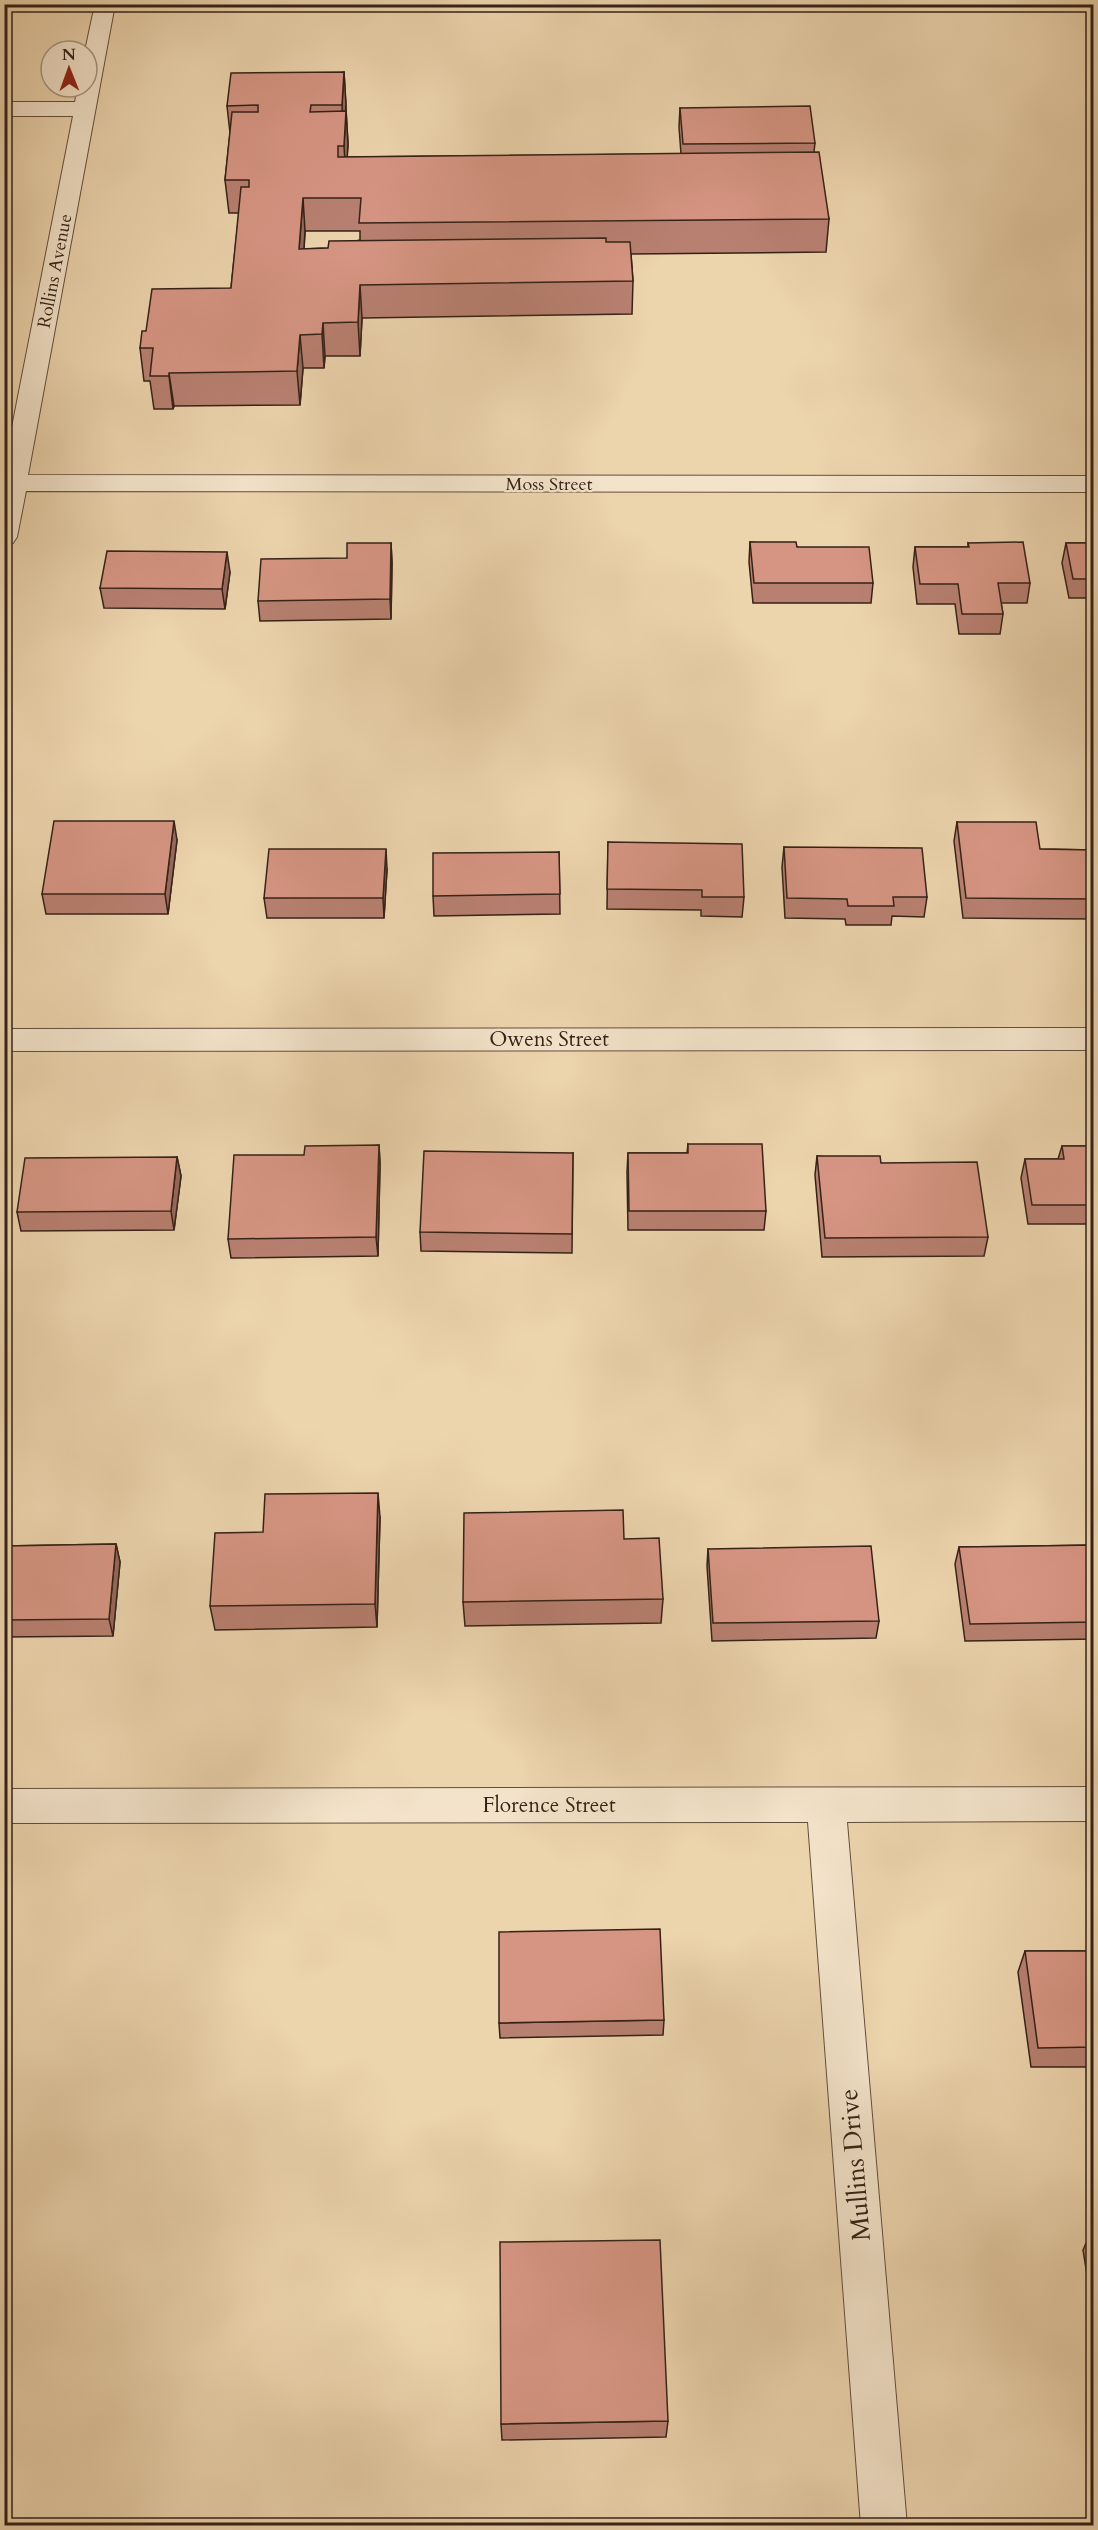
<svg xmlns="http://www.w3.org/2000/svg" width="1098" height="2530" viewBox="0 0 1098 2530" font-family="Cardo,serif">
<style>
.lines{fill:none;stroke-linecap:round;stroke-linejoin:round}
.minor-casing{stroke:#634e3c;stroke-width:2}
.minor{fill:#f3e3ca;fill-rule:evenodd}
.wall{fill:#b88071;stroke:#352217;stroke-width:1.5;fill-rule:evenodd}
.shaded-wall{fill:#96685c;stroke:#352217;stroke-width:1.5}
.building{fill:#d69583;stroke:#352217;stroke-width:1.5}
.labels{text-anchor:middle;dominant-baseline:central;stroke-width:4.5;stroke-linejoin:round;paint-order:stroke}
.far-street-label{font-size:18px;fill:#352217;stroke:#f3e3ca}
.street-label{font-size:21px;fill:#352217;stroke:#f3e3ca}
.near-street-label{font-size:26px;fill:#352217;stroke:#f3e3ca}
</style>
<rect width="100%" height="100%" fill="#ecd4ad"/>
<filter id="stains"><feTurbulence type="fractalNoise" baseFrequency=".00333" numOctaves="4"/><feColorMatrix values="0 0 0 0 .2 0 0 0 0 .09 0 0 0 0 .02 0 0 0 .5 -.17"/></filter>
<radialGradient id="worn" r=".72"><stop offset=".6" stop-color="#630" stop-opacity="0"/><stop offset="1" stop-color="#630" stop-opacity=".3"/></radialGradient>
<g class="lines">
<g class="minor-casing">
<path id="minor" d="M95,4H115L28,475L1094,476V492L26,491L17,537L13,543L4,545V468L73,116H4V102H75L78,87H87L85,51Z
M1094,1028V1050L4,1051V1029Z
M1094,1787V1821L847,1822L907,2526H861L808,1822L4,1823V1789Z"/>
</g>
<use href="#minor" class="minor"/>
</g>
<path class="wall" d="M344,72L348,144L347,157L681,154L679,127L680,108L815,143L814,152L829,219L826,252L631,254L633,281L632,314L362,318L360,356H325L324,368H303L300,405L174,406L173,409H154L150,381H144L140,348L146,331L231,288L239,213H229L225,180L230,133L227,106ZM305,231H360V240L328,248L304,249Z
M750,542L797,547L873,583L871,603H753L749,562Z
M391,543L392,563L391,619L260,621L258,601L347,558Z
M968,543L1030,583L1027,603H1001L1003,614L1000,634H959L955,604H917L913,567L915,547H968Z
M1066,543H1094V598H1069L1062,563Z
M230,572L225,609L104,608L100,588Z
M957,822L1040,849L1094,850V919L963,918L954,841Z
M177,840L168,914H46L42,894Z
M608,842L744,897L742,917L701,916V910L607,909Z
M784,847L927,897L924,917L892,916L891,925H846L845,919L785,918L782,867Z
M559,852L560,914L434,916L433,896Z
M387,869L384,918H267L264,898Z
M688,1144L766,1211L764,1230H628L627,1172L628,1153H687Z
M379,1145L380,1164L378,1256L231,1258L228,1239L304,1155Z
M1062,1146H1094V1224H1028L1021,1178L1025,1159H1058Z
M573,1153L572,1253L421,1251L420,1232Z
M817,1156L881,1163L988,1237L984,1256L822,1257L815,1175Z
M177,1157L181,1176L174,1230L21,1231L17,1212Z
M380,1517L377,1627L215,1630L210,1606Z
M624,1539L663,1599L661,1623L465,1626L463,1602Z
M116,1544L120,1562L113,1636L4,1637V1546Z
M1094,1545V1639L965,1641L955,1564L959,1547Z
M708,1549L879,1621L876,1638L712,1641L707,1566Z
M1025,1951H1094V2067H1031L1018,1972Z
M664,2020L663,2035L500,2038L499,2023Z
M1091,2232H1094V2318L1083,2250Z
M668,2421L666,2437L502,2440L501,2424Z"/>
<path class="shaded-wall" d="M344,72L346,104L344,137L342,105Z
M346,111L348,144L346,179L344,146Z
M303,198L305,231L302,282L299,249Z
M360,285L362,318L360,356L358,322Z
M323,323L325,356L324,368L322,334Z
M300,335L303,368L300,405L297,371Z
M169,373L174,406L173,409L169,376Z
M391,543L392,563L391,619L390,599Z
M227,552L230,572L225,609L222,589Z
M174,821L177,840L168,914L165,894Z
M386,849L387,869L384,918L383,898Z
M379,1145L380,1164L378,1256L376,1237Z
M177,1157L181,1176L174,1230L171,1211Z
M378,1493L380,1517L377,1627L375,1604Z
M116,1544L120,1562L113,1636L109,1619Z
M4,1947L8,1957L4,1991Z"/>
<path class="building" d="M344,72L342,105H311L310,112L346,111L344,146H338V157L819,152L829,219L359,223L361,198H303L299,249L328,248L329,241L606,238V242H630L633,281L360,285L358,322L323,323L322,334L300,335L297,371L169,373V376H150L153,348H140L142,331H146L152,289L231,288L241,187H249V180H225L232,112H258V105L227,106L231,73Z
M810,106L815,143L683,144L680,108Z
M750,542H796L797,547H869L873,583H754Z
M1023,542L1030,583H998L1003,614H962L958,584H920L915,547H969L968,543Z
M347,543H391L390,599L258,601L261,559L347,558Z
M1066,543H1094V579H1073Z
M107,551L227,552L222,589L100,588Z
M54,821H174L165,894H42Z
M957,822H1036L1040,849L1094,850V899L966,898Z
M608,842L742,844L744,897H702V890L607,889Z
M784,847L922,848L927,897H893L894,906H848L847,899L787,898Z
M269,849H386L383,898H264Z
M559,852L560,894L433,896V853Z
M688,1144H762L766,1211H629L628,1153H688Z
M379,1145L376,1237L228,1239L234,1155H304L305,1146Z
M1062,1146H1094V1205H1032L1025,1159H1064Z
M424,1151L573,1153L572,1234L420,1232Z
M817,1156H880L881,1163L977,1162L988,1237L825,1238Z
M177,1157L171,1211L17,1212L25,1158Z
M378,1493L375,1604L210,1606L215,1533L263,1532L265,1494Z
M623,1510L624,1539L659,1538L663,1599L463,1602L464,1513Z
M116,1544L109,1619L4,1620V1546Z
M1094,1545V1622L970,1624L959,1547Z
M871,1546L879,1621L713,1623L708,1549Z
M660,1929L664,2020L499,2023V1932Z
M1025,1951H1094V2047L1038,2048Z
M1091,2232H1094V2246Z
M660,2240L668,2421L501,2424L500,2242Z"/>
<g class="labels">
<g class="far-street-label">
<text transform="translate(55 271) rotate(-79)">Rollins Avenue</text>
<text x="549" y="484">Moss Street</text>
</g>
<g class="street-label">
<text x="549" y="1039">Owens Street</text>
<text x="549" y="1805">Florence Street</text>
</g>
<g class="near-street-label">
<text transform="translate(855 2165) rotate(-95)">Mullins Drive</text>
</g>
</g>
<rect width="1098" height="2530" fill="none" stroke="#ecd4ad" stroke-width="24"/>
<rect x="6" y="6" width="1086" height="2518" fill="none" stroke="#352217" stroke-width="3"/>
<rect x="12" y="12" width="1074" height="2506" fill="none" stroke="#352217" stroke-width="1.5"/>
<g transform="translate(69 69) rotate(359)"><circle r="28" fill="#f3e3ca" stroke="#a79682" stroke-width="1.5"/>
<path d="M0-4.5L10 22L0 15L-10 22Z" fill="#8f2418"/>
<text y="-9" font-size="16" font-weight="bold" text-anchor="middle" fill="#352217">N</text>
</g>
<rect width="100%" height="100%" filter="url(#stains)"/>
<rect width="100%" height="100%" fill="url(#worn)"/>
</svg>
